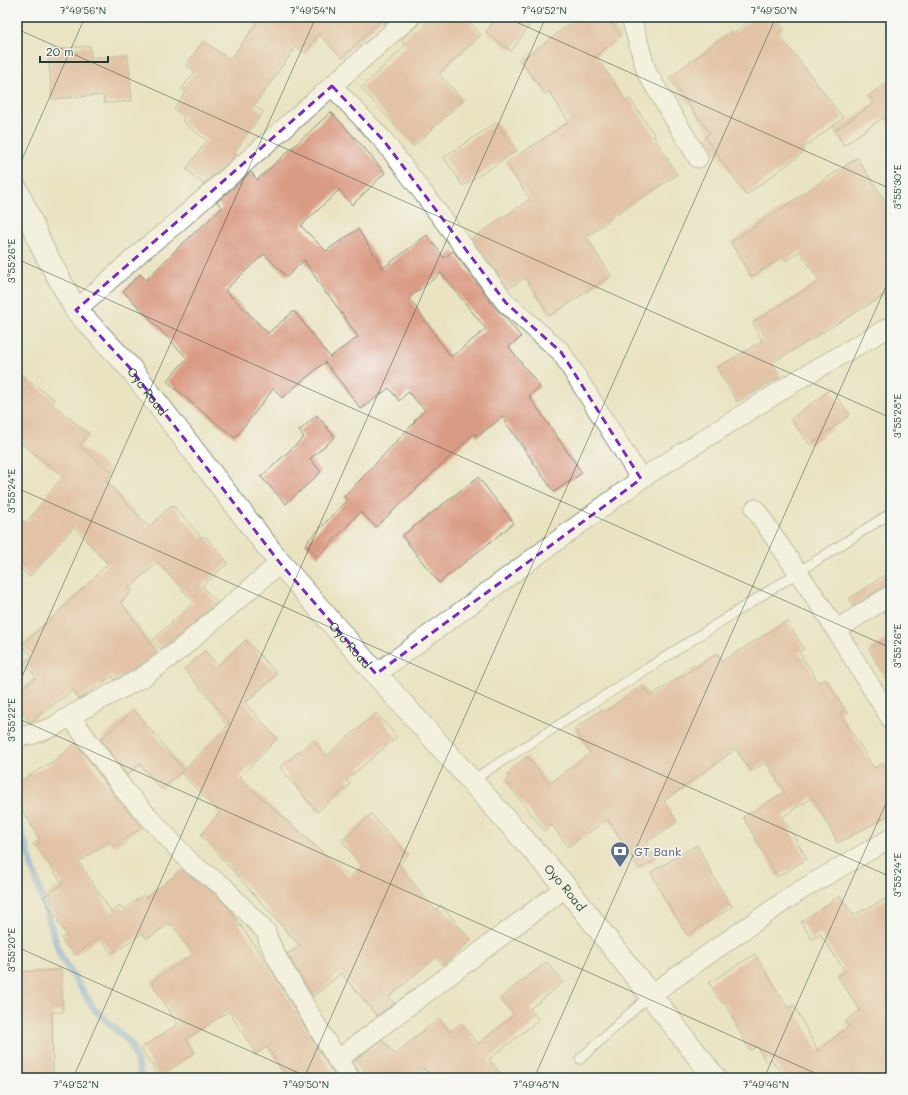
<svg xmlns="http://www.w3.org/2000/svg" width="908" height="1095" viewBox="0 0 908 1095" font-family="Mali,sans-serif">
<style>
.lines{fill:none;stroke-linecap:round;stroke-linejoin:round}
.stream{stroke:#6da0d8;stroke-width:7}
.building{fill:#da9b84;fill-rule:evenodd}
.service-casing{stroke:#84907b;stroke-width:11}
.minor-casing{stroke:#84907b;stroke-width:21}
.trunk-casing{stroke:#84907b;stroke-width:24}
.service{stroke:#fff;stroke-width:9}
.minor{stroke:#fff;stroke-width:19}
.trunk{stroke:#fff;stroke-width:22}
.marked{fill:none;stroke:#7b2cbf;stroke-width:3;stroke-dasharray:8 5;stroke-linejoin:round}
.ticks{fill:none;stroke:#1f3d34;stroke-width:1;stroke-opacity:0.45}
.labels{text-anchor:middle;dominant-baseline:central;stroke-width:3;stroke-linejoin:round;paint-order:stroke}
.street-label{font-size:12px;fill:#1f3d34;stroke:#f6f6f2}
.service-label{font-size:12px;fill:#4e5e75;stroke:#f6f6f2;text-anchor:start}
.neatline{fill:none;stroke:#1f3d34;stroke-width:1.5}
.ticks-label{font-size:10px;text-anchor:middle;fill:#1f3d34}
</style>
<rect width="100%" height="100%" fill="#f6f6f2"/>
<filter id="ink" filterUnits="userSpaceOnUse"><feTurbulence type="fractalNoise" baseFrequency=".025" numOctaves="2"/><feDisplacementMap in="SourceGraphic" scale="8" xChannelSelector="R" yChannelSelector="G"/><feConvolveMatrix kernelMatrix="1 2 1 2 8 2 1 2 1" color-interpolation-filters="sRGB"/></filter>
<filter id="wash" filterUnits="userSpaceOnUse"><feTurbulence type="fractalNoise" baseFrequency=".012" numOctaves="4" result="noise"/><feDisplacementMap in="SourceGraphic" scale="16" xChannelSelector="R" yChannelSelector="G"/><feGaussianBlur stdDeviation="0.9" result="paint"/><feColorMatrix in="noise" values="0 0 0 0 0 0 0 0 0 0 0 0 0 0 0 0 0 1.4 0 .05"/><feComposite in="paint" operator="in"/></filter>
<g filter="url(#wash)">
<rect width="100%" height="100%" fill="#eae3c2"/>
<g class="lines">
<path class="stream" d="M17,818L60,955L94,1009L131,1044L142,1078"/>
</g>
<g id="blocks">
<path class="building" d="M261,17H393L386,23L382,19L342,58L319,34L306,53L296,47L254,106L263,112L234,153L236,155L204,184L186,169L207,141L182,121L185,117L174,109L186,92L182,89L195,71L186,65L203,41L230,60Z
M421,17H465L481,35L439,74L463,100L414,146L361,88L406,45L401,40L418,25L420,21Z
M497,17H536L511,51L486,32Z
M579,17H607L621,36L596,56L626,101L630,99L655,136L654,137L677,175L611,217L612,218L586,237L611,275L550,316L525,278L509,288L471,239L530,199L506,163L569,122L549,91L545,94L521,61Z
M755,17H775L784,28L778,33L843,118L802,149L804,152L746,195L705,137L710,133L669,78L731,31L733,34Z
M90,46L91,58L128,55L132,101L104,103L103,95L52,99L48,50Z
M891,80V128L884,117L844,145L834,131L874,103L869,95Z
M331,112L365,149L385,173L352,205L339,190L301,226L326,251L358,229L383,268L427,235L444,258L453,251L497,310L505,317L521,337L509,347L540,387L529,396L582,473L554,492L502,417L477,437L475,433L376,527L360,512L318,557L305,544L347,500L344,497L415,422L414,421L425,410L408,392L399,401L389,388L361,409L325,362L282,398L274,388L235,438L194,405L167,381L187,358L123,291L140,274L146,280L181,245L222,208L217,202L251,172L257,180ZM264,254L287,277L304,260L327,295L328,294L358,337L330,357L294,311L268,333L225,290ZM441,273L486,329L451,357L409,298Z
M497,122L516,151L463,186L444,157Z
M857,158L891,210V291L772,363L780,377L737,402L717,368L762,341L753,322L819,281L800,251L786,261L783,257L751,277L731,242Z
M17,372L55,400L52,404L89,434L80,446L112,472L105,480L149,527L172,505L202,538L205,536L228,563L202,586L217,603L176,638L161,649L153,640L194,602L158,562L129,588L132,591L121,602L157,652L134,670L115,680L112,676L79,699L73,690L30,722L17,705V692L36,677L24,663L32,656L22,645L56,614L108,564L74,527L29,577L17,565V517L26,523L63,476L17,440Z
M831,389L850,415L810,445L791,419Z
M317,415L335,437L310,459L321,472L286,504L261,477L304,437L299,431Z
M478,477L514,523L439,583L402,536Z
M891,571V584L885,586L853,606L849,599Z
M787,621L804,649L799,652L819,683L825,679L845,709L840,713L874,768L883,763L891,779V814L838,843L813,797L782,817L807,859L777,877L743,817L785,792L766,762L751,772L736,749L664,801L677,822L645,843L656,860L639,869L608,819L568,847L552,825L545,831L505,781L510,777L507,773L527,756L549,784L590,753L574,729L603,709L605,712L642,685L650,696L717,654L721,662Z
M891,637V688L869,649Z
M246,640L277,674L245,703L277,739L239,778L350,877L362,866L342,841L371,814L408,855L398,864L435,910L441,905L471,940L443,965L436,957L389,997L394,1003L377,1016L341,973L313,997L287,954L300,946L201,835L220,813L181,773L230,723L184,669L205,651L218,666Z
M134,710L184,770L161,789L140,764L127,775L101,739Z
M376,713L397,737L346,780L350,784L317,812L280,767L313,740L326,756Z
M76,743L116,798L142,827L114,847L109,841L79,862L111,912L120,906L123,910L143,895L145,898L182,870L217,895L229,909L269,966L313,1041L336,1078H288L267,1047L256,1054L229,1011L186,1039L195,1053L159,1077L141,1048L178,1024L151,982L193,954L172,924L170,925L169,923L147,939L142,933L112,954L100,937L75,955L62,938L67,935L43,897L63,884L36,846L41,842L17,800V783L53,761Z
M697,845L712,874L732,907L687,935L663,896L651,872Z
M840,896L853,915L891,897V1078H786L771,1059L766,1062L757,1046L750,1051L724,1002L722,1003L709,983L755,954L788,1008L794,1005L818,1051L849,1026L846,1021L860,1010L837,976L845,971L820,934L812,939L801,922Z
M547,962L563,982L530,1009L539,1020L489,1059L504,1078H431L424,1068L412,1078H361L359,1072L353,1062L382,1040L395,1054L439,1018L449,1032L461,1023L478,1044L514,1015L500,998Z
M61,970L63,1012H52L53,1078H17V972Z"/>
</g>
</g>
<g filter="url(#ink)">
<use href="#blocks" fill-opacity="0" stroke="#84907b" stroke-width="1"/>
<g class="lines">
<g class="service-casing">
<path id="service" d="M471,781L891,513
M580,1059L650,995"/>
</g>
<g class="minor-casing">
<path id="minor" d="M631,17L647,73L698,158
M332,86L384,141L506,303L561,352L641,479
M76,310L143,250L174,225L410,17
M755,509L821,606L891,719
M836,630L891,595
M376,674L641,479L796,381L891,326
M70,716L125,791L193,865L224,887L231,895L266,932C272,953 286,973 297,992C314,1021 330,1051 350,1078
M17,737L30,735L53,727L70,716L143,677L178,651L280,563
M650,995L796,893L891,838
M337,1060L566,887"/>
</g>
<g class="trunk-casing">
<g id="trunk">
<path id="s1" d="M17,190L43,249L76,310L130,368L280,563L376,674L566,887L715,1078"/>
</g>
</g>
<use href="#service" class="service"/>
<use href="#minor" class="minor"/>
<use href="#trunk" class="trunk"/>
</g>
</g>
<path d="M0 0H908V1095H0ZM332,86L384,141L506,303L561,352L641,479L376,674L280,563L130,368L76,310Z" fill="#eae3c2" fill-opacity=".55" fill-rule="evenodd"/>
<path class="marked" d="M332,86L384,141L506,303L561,352L641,479L376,674L280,563L130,368L76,310Z"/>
<path class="ticks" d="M505,17L891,189M17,29L891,418M17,171L85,17M17,259L891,648M17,488L891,877M17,688L316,17M17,718L826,1078M17,947L310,1078M73,1078L546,17M304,1078L776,17M534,1078L891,275M764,1078L891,792"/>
<defs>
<g id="bank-pin" transform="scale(1)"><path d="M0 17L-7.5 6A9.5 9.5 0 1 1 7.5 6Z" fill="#5c6f8a" stroke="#f6f6f2"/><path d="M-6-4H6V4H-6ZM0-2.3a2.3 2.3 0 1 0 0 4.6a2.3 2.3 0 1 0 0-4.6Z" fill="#fff"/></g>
</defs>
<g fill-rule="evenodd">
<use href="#bank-pin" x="620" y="851"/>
</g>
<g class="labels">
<g class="street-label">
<text stroke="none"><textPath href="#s1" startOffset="242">Oyo Road</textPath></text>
<text stroke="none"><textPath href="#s1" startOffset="567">Oyo Road</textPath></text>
<text stroke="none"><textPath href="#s1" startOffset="891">Oyo Road</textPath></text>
</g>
<g class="service-label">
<text x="634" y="851">GT Bank</text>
</g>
</g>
<rect width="908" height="1095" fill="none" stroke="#f6f6f2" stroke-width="44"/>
<path d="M40 56v6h68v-6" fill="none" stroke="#1f3d34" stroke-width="2"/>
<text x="46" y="56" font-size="12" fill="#1f3d34" stroke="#f6f6f2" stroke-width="3" paint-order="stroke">20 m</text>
<rect x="22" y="22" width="864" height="1051" class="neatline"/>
<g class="ticks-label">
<text x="83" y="14">7°49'56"N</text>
<text x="313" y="14">7°49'54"N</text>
<text x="544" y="14">7°49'52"N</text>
<text x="774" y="14">7°49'50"N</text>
<text transform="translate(897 187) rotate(-90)" y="4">3°55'30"E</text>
<text transform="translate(11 261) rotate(-90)" y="4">3°55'26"E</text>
<text transform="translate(897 416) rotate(-90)" y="4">3°55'28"E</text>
<text transform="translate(11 491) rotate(-90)" y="4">3°55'24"E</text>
<text transform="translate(897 646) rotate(-90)" y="4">3°55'26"E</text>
<text transform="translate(11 720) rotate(-90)" y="4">3°55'22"E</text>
<text transform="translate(897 875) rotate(-90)" y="4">3°55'24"E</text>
<text transform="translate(11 950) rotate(-90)" y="4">3°55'20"E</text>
<text x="76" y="1088">7°49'52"N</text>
<text x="306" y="1088">7°49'50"N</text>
<text x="536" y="1088">7°49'48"N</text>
<text x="766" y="1088">7°49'46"N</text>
</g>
</svg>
